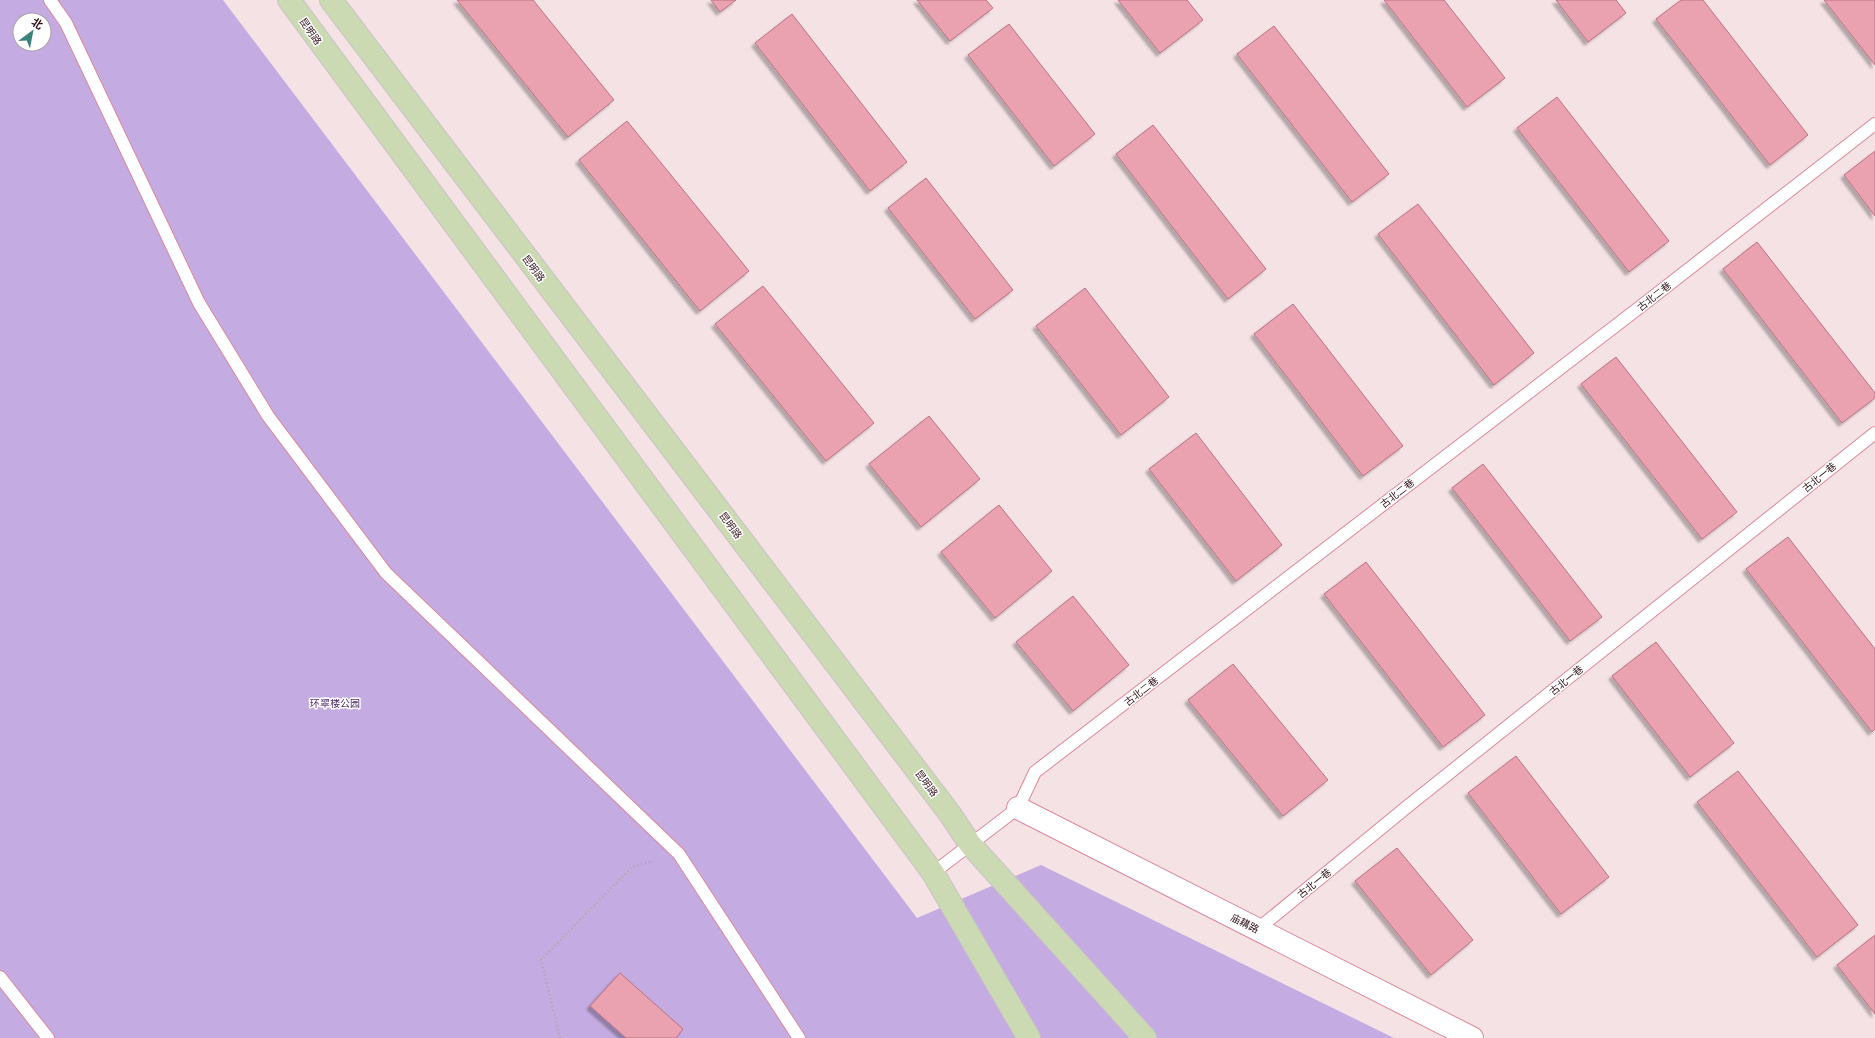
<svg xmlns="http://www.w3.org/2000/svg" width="1875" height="1038" viewBox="0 0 1875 1038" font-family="'Open Sans','Noto Sans SC',sans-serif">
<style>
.green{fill:#c4abe2;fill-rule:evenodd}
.building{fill:#eaa1b0;stroke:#bd7182;filter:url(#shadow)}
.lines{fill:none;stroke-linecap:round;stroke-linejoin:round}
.service-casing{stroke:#d98a9b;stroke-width:14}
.tertiary-casing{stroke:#d98a9b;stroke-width:24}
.primary-casing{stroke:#c9c2c4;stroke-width:24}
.path{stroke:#b7a1a6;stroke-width:2.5;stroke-dasharray:1 3;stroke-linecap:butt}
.service{stroke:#fff;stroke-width:12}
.tertiary{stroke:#fff;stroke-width:22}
.primary{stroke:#cbdab3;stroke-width:22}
.labels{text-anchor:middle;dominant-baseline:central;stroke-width:3;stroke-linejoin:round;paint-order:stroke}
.street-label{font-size:10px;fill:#31131b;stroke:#fff}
.park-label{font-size:10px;fill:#451f65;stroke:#fff}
</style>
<defs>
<filter id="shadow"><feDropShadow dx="-3.5" dy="3.5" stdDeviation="1" flood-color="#0004"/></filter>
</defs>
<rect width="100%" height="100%" fill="#f4e2e5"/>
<path class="green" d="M0,0H223L917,918L1041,865L1394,1038H0ZM20,20H44V44H20Z"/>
<path class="building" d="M457,0H533L614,100L568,137Z
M711,0H736L720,12Z
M917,0H986L993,8L950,41Z
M1118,0H1187L1203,20L1160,53Z
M1384,0H1444L1505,78L1467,107Z
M1556,0H1616L1626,13L1588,42Z
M1681,0H1703L1808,135L1770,165L1656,19Z
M1824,0H1875V65Z
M792,14L907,162L870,191L755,43Z
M1009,24L1095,134L1054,166L968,55Z
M1274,26L1389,174L1352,202L1237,54Z
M1557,97L1669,241L1629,272L1517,128Z
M627,121L749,271L700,311L579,160Z
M1153,125L1266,269L1228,299L1116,154Z
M1875,151V216L1844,175Z
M926,178L1013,290L975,319L888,208Z
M1418,204L1534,353L1494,385L1378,234Z
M1757,242L1875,393V398L1842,423L1723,269Z
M763,286L874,423L826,461L715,324Z
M1085,288L1169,397L1121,435L1036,326Z
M1293,304L1403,446L1363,476L1254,334Z
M1616,357L1737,512L1702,539L1581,384Z
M929,416L980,479L921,527L869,464Z
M1196,433L1282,545L1236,581L1149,469Z
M1483,464L1602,617L1570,641L1452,488Z
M999,505L1052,571L995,618L941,552Z
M1788,537L1875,649V729L1872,732L1746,569Z
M1366,562L1485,715L1443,747L1324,594Z
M1073,596L1129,665L1073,711L1016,642Z
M1656,642L1734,743L1690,777L1612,676Z
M1233,664L1328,780L1283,816L1188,700Z
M1516,756L1609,877L1561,914L1468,793Z
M1738,771L1858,925L1817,957L1697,802Z
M1397,848L1473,940L1431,975L1355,881Z
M1875,935V1014L1837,965Z
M620,973L683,1029L676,1038H626L590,1006Z"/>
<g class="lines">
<g class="service-casing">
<path id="service" d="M50,0L66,23L199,303L268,416L386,573L679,854L799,1038
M933,873L1018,808L1035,772L1640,307L1875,124
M1258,929L1408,806L1875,433
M0,977L48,1038"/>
</g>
<g class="tertiary-casing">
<path id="tertiary" d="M1018,808L1472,1038"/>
</g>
<g class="primary-casing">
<path id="primary" d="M289,0L933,873L1029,1038
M331,0L950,814L970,844L1145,1038"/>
</g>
<path class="path" d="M560,1038L541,960L632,867L653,861"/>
<use href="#service" class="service"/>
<use href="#tertiary" class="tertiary"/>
<use href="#primary" class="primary"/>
</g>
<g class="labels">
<g class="street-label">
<text transform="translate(311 31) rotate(55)">昆明路</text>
<text transform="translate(534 268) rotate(53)">昆明路</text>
<text transform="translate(1654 296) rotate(-38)">古北二巷</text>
<text transform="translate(1819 477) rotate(-39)">古北一巷</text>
<text transform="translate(1397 493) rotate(-38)">古北二巷</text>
<text transform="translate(731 525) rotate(53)">昆明路</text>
<text transform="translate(1566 680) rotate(-39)">古北一巷</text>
<text transform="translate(1141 691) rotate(-38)">古北二巷</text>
<text transform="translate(927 783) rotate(53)">昆明路</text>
<text transform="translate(1314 883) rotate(-39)">古北一巷</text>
<text transform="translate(1245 923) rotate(27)">庙耩路</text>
</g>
<g class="park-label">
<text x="335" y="703">环翠楼公园</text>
</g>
</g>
<g transform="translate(32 32) rotate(32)"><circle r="19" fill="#ffffff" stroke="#ada1a4"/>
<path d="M0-3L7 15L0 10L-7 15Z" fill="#3b827a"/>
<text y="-6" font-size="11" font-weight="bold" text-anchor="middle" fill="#31131b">北</text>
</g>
</svg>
